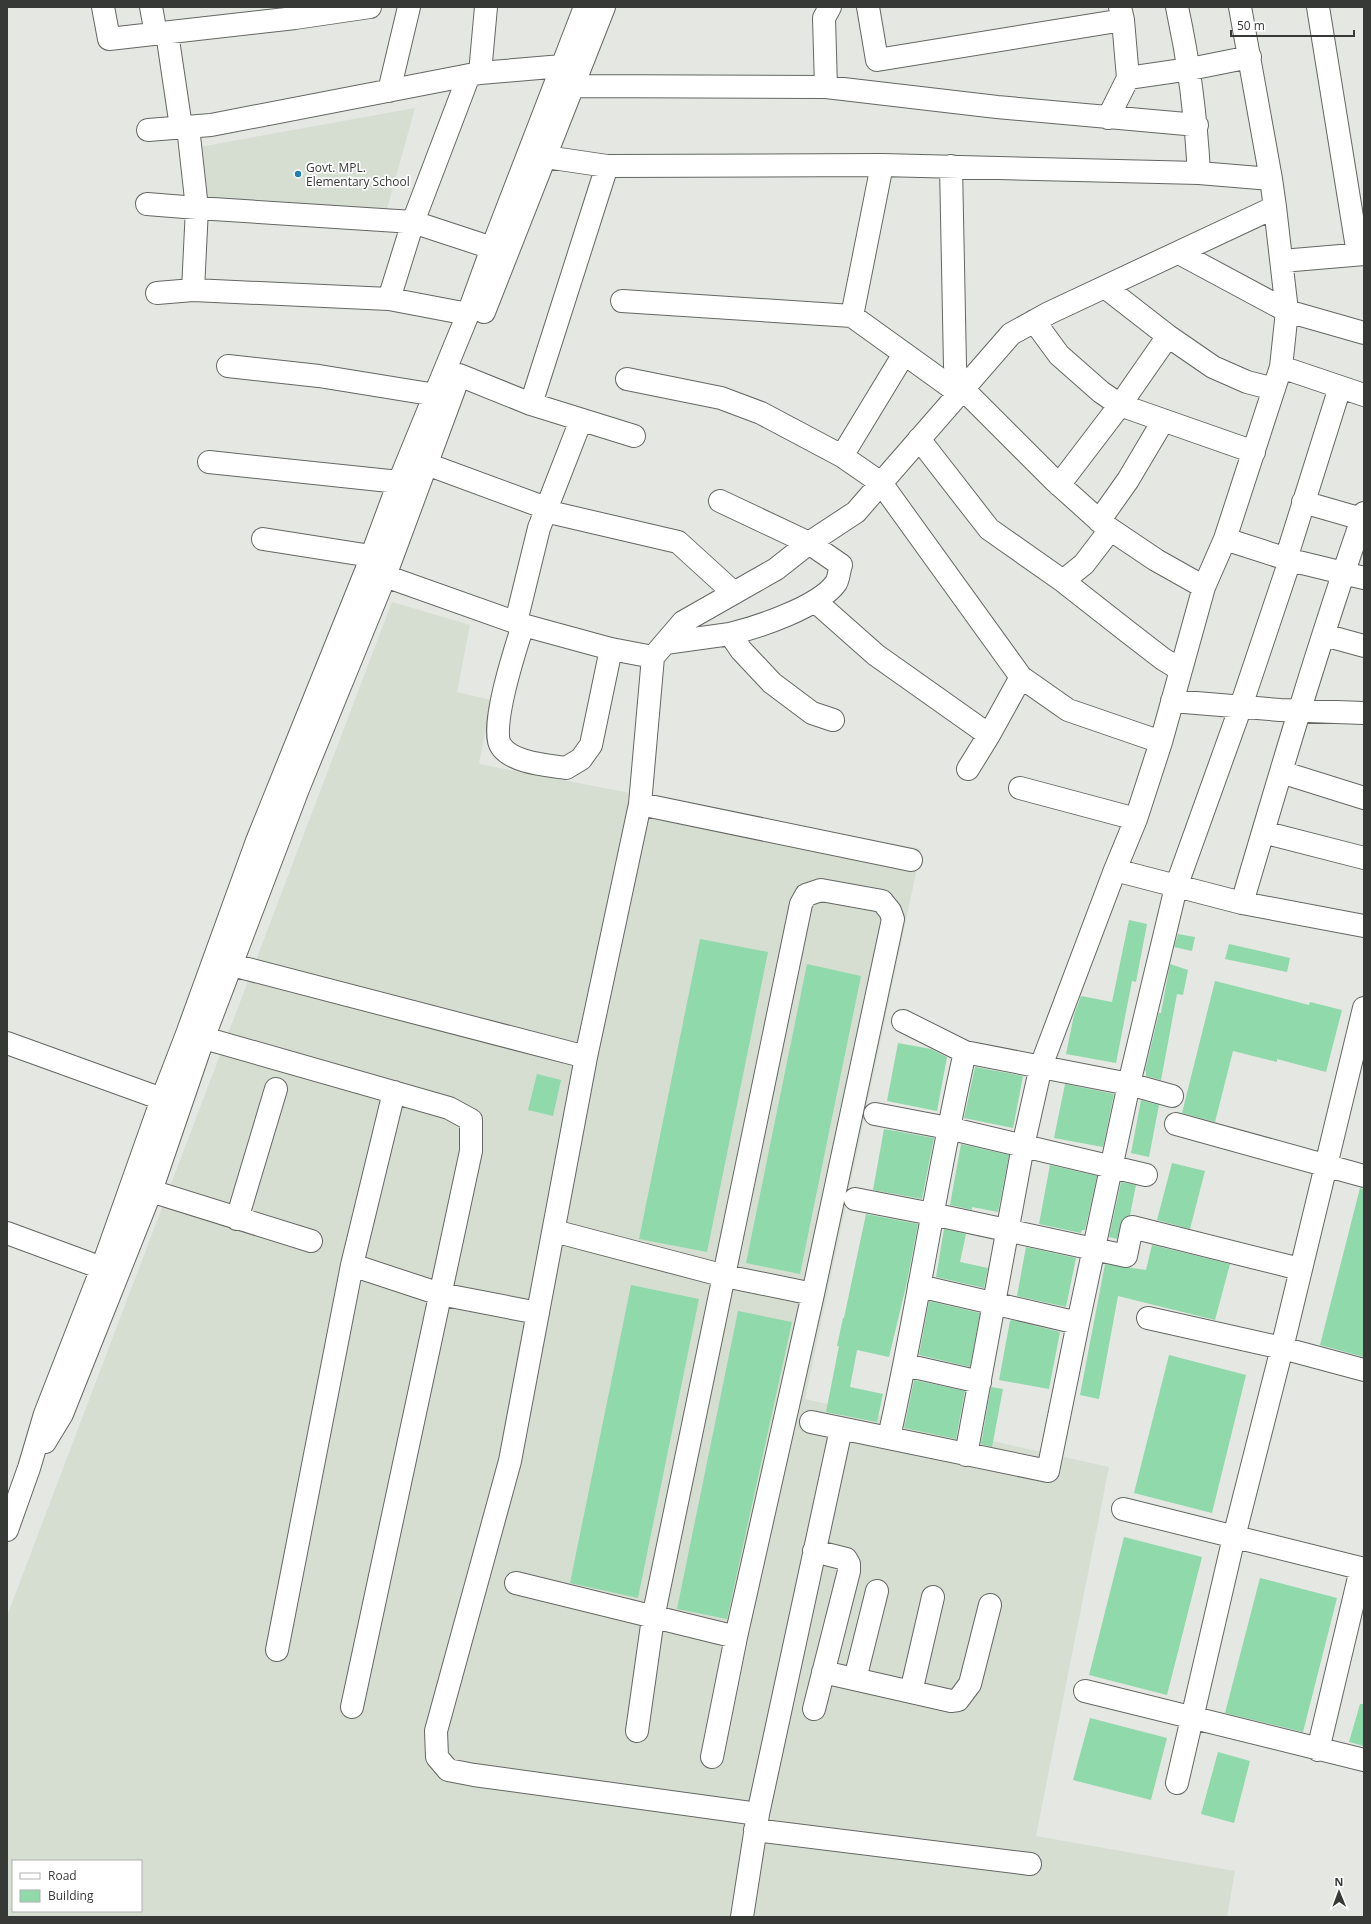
<svg xmlns="http://www.w3.org/2000/svg" width="1371" height="1924" viewBox="0 0 1371 1924" font-family="'Open Sans',sans-serif">
<style>
.built{fill:#d6ded2;fill-rule:evenodd}
.building{fill:#8fd9aa}
.lines{fill:none;stroke-linecap:round;stroke-linejoin:round}
.minor-casing{stroke:#646763;stroke-width:24}
.minor{stroke:#fff;stroke-width:22}
.poi-dot{fill:#2580ae;stroke:#fff;stroke-width:1.5}
.labels{text-anchor:middle;dominant-baseline:central;stroke-width:3.5;stroke-linejoin:round;paint-order:stroke}
.poi-label{font-size:12px;fill:#373937;stroke:#fff;text-anchor:start}
</style>
<rect width="100%" height="100%" fill="#e4e7e2"/>
<path class="built" d="M415,108L385,216L200,202L199,147Z
M392,602L470,625L457,692L491,700L479,764L921,849L805,1399L1109,1467L1036,1836L1235,1871L1227,1917H7V1616ZM13,1861H141V1911H13Z"/>
<path class="building" d="M1129,920L1147,924L1136,982L1132,981L1116,1063L1066,1054L1074,1015L1081,996L1112,1002Z
M1178,934L1195,937L1192,951L1174,947Z
M700,939L768,952L707,1252L639,1239Z
M1229,944L1290,958L1287,972L1225,959Z
M807,964L861,976L800,1274L746,1263Z
M1170,964L1188,970L1183,995L1177,994L1161,1080L1146,1076V1071H1145L1159,1013H1161Z
M1215,981L1309,1005L1310,1002L1342,1010L1326,1072L1277,1059V1062L1233,1051L1215,1122L1182,1113Z
M898,1043L931,1049L947,1057L937,1111L887,1101Z
M975,1067L1023,1076L1013,1128L964,1118Z
M537,1074L561,1080L553,1116L528,1110Z
M1065,1084L1114,1094L1103,1147L1054,1138Z
M1141,1100L1159,1105L1149,1157L1131,1153Z
M884,1129L934,1138L922,1199L873,1190Z
M961,1144L1009,1155L998,1212L972,1207V1210L950,1205Z
M1172,1163L1205,1171L1190,1229L1157,1220Z
M1050,1165L1097,1176L1085,1230H1082L1081,1233L1039,1224Z
M1121,1182L1136,1185L1130,1215L1123,1219L1117,1239L1109,1237Z
M1360,1188L1364,1189V1357L1320,1345Z
M866,1214L918,1224L907,1282L889,1357L857,1350L850,1387L883,1394L877,1422L826,1412L839,1346H837L843,1318H844Z
M944,1229L966,1234L960,1262L988,1268L984,1288L936,1277Z
M1152,1245L1230,1264L1215,1320L1118,1296L1099,1399L1080,1395L1105,1264L1146,1270Z
M1026,1247L1076,1258L1066,1307L1017,1296Z
M631,1285L699,1299L638,1598L570,1583Z
M929,1301L980,1313L970,1367L919,1355Z
M738,1311L792,1322L727,1619L677,1609Z
M1012,1320L1060,1332L1049,1389L999,1380L1010,1321Z
M1169,1355L1246,1375L1212,1513L1134,1493Z
M914,1380L965,1391L956,1439L904,1428Z
M991,1387L1003,1389L992,1447L981,1444Z
M1124,1537L1202,1557L1167,1695L1089,1675Z
M1260,1578L1337,1598L1303,1732L1225,1713Z
M1360,1704H1364V1746L1349,1742Z
M1090,1718L1167,1738L1151,1800L1073,1780Z
M1218,1752L1250,1761L1234,1823L1201,1814Z"/>
<g class="lines">
<g class="minor-casing">
<path id="minor" d="M103,7L109,39L295,18L370,7
M151,7L156,34
M486,7L480,73L562,66
M868,7L877,60L1123,20L1120,7
M1177,7C1189,62 1196,116 1199,173
M1240,7L1271,179
M1318,7L1358,254
M1123,20L1128,78L1190,69L1250,57
M167,33L181,127
M573,86L826,87L997,107L1197,125
M826,87L824,18L830,7
M389,91L409,7
M1108,118L1128,78
M188,127L197,208L413,222L469,75
M148,130L211,125L480,73
M546,157L607,166L882,165L1199,173L1271,179L1275,207L1049,313L1011,334L856,512L809,543L776,569L683,622L653,657L611,649
M882,165L852,316L959,393
M951,166L955,366L959,393
M147,204L197,208L193,290L389,299L413,222L492,248
M1275,207L1287,311
M1179,253L1287,311
M1282,261L1364,254
M1105,287L1168,336L1213,367L1247,382L1274,389
M157,293L193,290
M389,299L468,314
M622,301L852,316
M484,312L604,7
M1034,321L1059,355L1101,392L1120,405L1059,485
M1168,336L1120,405L1254,452
M904,354L842,456L881,483L1021,677L989,735
M228,366L319,376L436,395
M1281,367L1364,395
M459,375L531,404L634,436
M627,379L721,398L761,413L842,456
M963,389L1054,480L1104,525L1156,560L1204,587L1161,742L1068,710L1021,677
M531,404L607,166
M919,439L989,529L1063,581L1128,632L1163,659L1181,670
M413,459L546,508L545,511L678,542L734,593
M209,462L399,482
M720,501L809,543L841,565C839,570 839,578 836,583C819,607 758,627 730,634
M1303,502L1362,519L1364,513
M1099,521L1128,480L1163,421
M263,539L371,556
M1225,539L1281,367L1287,311L1364,333
M1286,559L1340,387
M385,576L523,625C516,647 489,729 501,746C512,763 548,765 566,768L581,759L591,745L611,649L523,625
M1063,581L1084,564L1110,530
M1204,587L1225,539L1290,560
M815,601L876,655L989,735L968,769
M516,622L539,528L581,420
M1324,635L1364,646
M665,643L730,634L741,650L772,683L812,713L833,720
M653,657L640,804L586,1057L510,1461L436,1731L437,1757L448,1770L474,1775L758,1814L742,1917
M1172,701L1280,710L1364,713
M1161,742L1136,819L1115,870L1242,903L1364,926
M1281,772L1364,798
M1020,788L1136,819
M640,804L911,860
M1263,832L1364,858
M1242,903C1280,774 1318,645 1362,519H1364
M232,965L586,1057
M903,1021L965,1052L1129,1084L1172,1096
M190,1034L449,1108L471,1120V1151L352,1707
M7,1043L162,1099
M875,1114L948,1128L1146,1175
M1176,1124L1364,1176
M138,1187L311,1241
M855,1199L932,1214L1126,1256L1132,1227L1300,1269
M237,1219L276,1089
M554,1231L725,1276L813,1294
M7,1233L102,1268
M352,1265L440,1294L538,1313
M919,1286L1078,1323
M1148,1318L1282,1348L1364,1370
M905,1365L980,1382
M811,1422L1048,1471L1078,1323L1129,1084L1176,887L1241,706L1290,560L1364,578
M889,1437C918,1309 936,1179 965,1052
M45,1442L62,1414L151,1191L203,1039L298,789L385,576L455,387
M966,1455L1023,1146L1041,1066L1115,870
M1123,1509L1364,1569
M7,1530L29,1468L45,1414L102,1268L162,1099L187,1034L257,841L366,571L399,482L468,314L492,248L585,7
M516,1583L736,1637
M277,1650L352,1265L394,1092
M823,1672L951,1701L958,1700L970,1684L990,1605
M855,1679L877,1591
M1085,1691L1364,1760
M911,1692L933,1597
M814,1709L849,1571V1564L846,1559L814,1551
M637,1731L653,1618L801,904L806,895L821,890L882,901L890,911L893,919L813,1294L736,1637L712,1757
M1318,1750L1361,1569
M1177,1783L1234,1537L1282,1348L1364,1008
M758,1814L841,1429
M755,1830L1030,1864"/>
</g>
<use href="#minor" class="minor"/>
</g>
<circle class="poi-dot" cx="298" cy="174" r="4"/>
<g class="labels">
<g class="poi-label">
<text x="306" y="167">Govt. MPL.<tspan x="306" dy="14">Elementary School</tspan></text>
</g>
</g>
<rect width="1371" height="1924" fill="none" stroke="#373937" stroke-width="16"/>
<rect x="12" y="1860" width="130" height="52" fill="#ffffff" stroke="#afb0af"/>
<rect x="20" y="1873" width="20" height="6" fill="#ffffff" stroke="#afb0af"/>
<text x="48" y="1880" font-size="12" fill="#373937">Road</text>
<rect x="20" y="1890" width="20" height="12" fill="#8fd9aa" stroke="#afb0af"/>
<text x="48" y="1900" font-size="12" fill="#373937">Building</text>
<g transform="translate(1339 1892) rotate(359)" stroke="#ffffff" stroke-width="3" paint-order="stroke">
<path d="M0-3L7 15L0 10L-7 15Z" fill="#373937"/>
<text y="-6" font-size="11" font-weight="bold" text-anchor="middle" fill="#373937">N</text>
</g>
<path d="M1231 30v6h123v-6" fill="none" stroke="#373937" stroke-width="2"/>
<text x="1237" y="30" font-size="12" fill="#373937" stroke="#ffffff" stroke-width="3" paint-order="stroke">50 m</text>
</svg>
